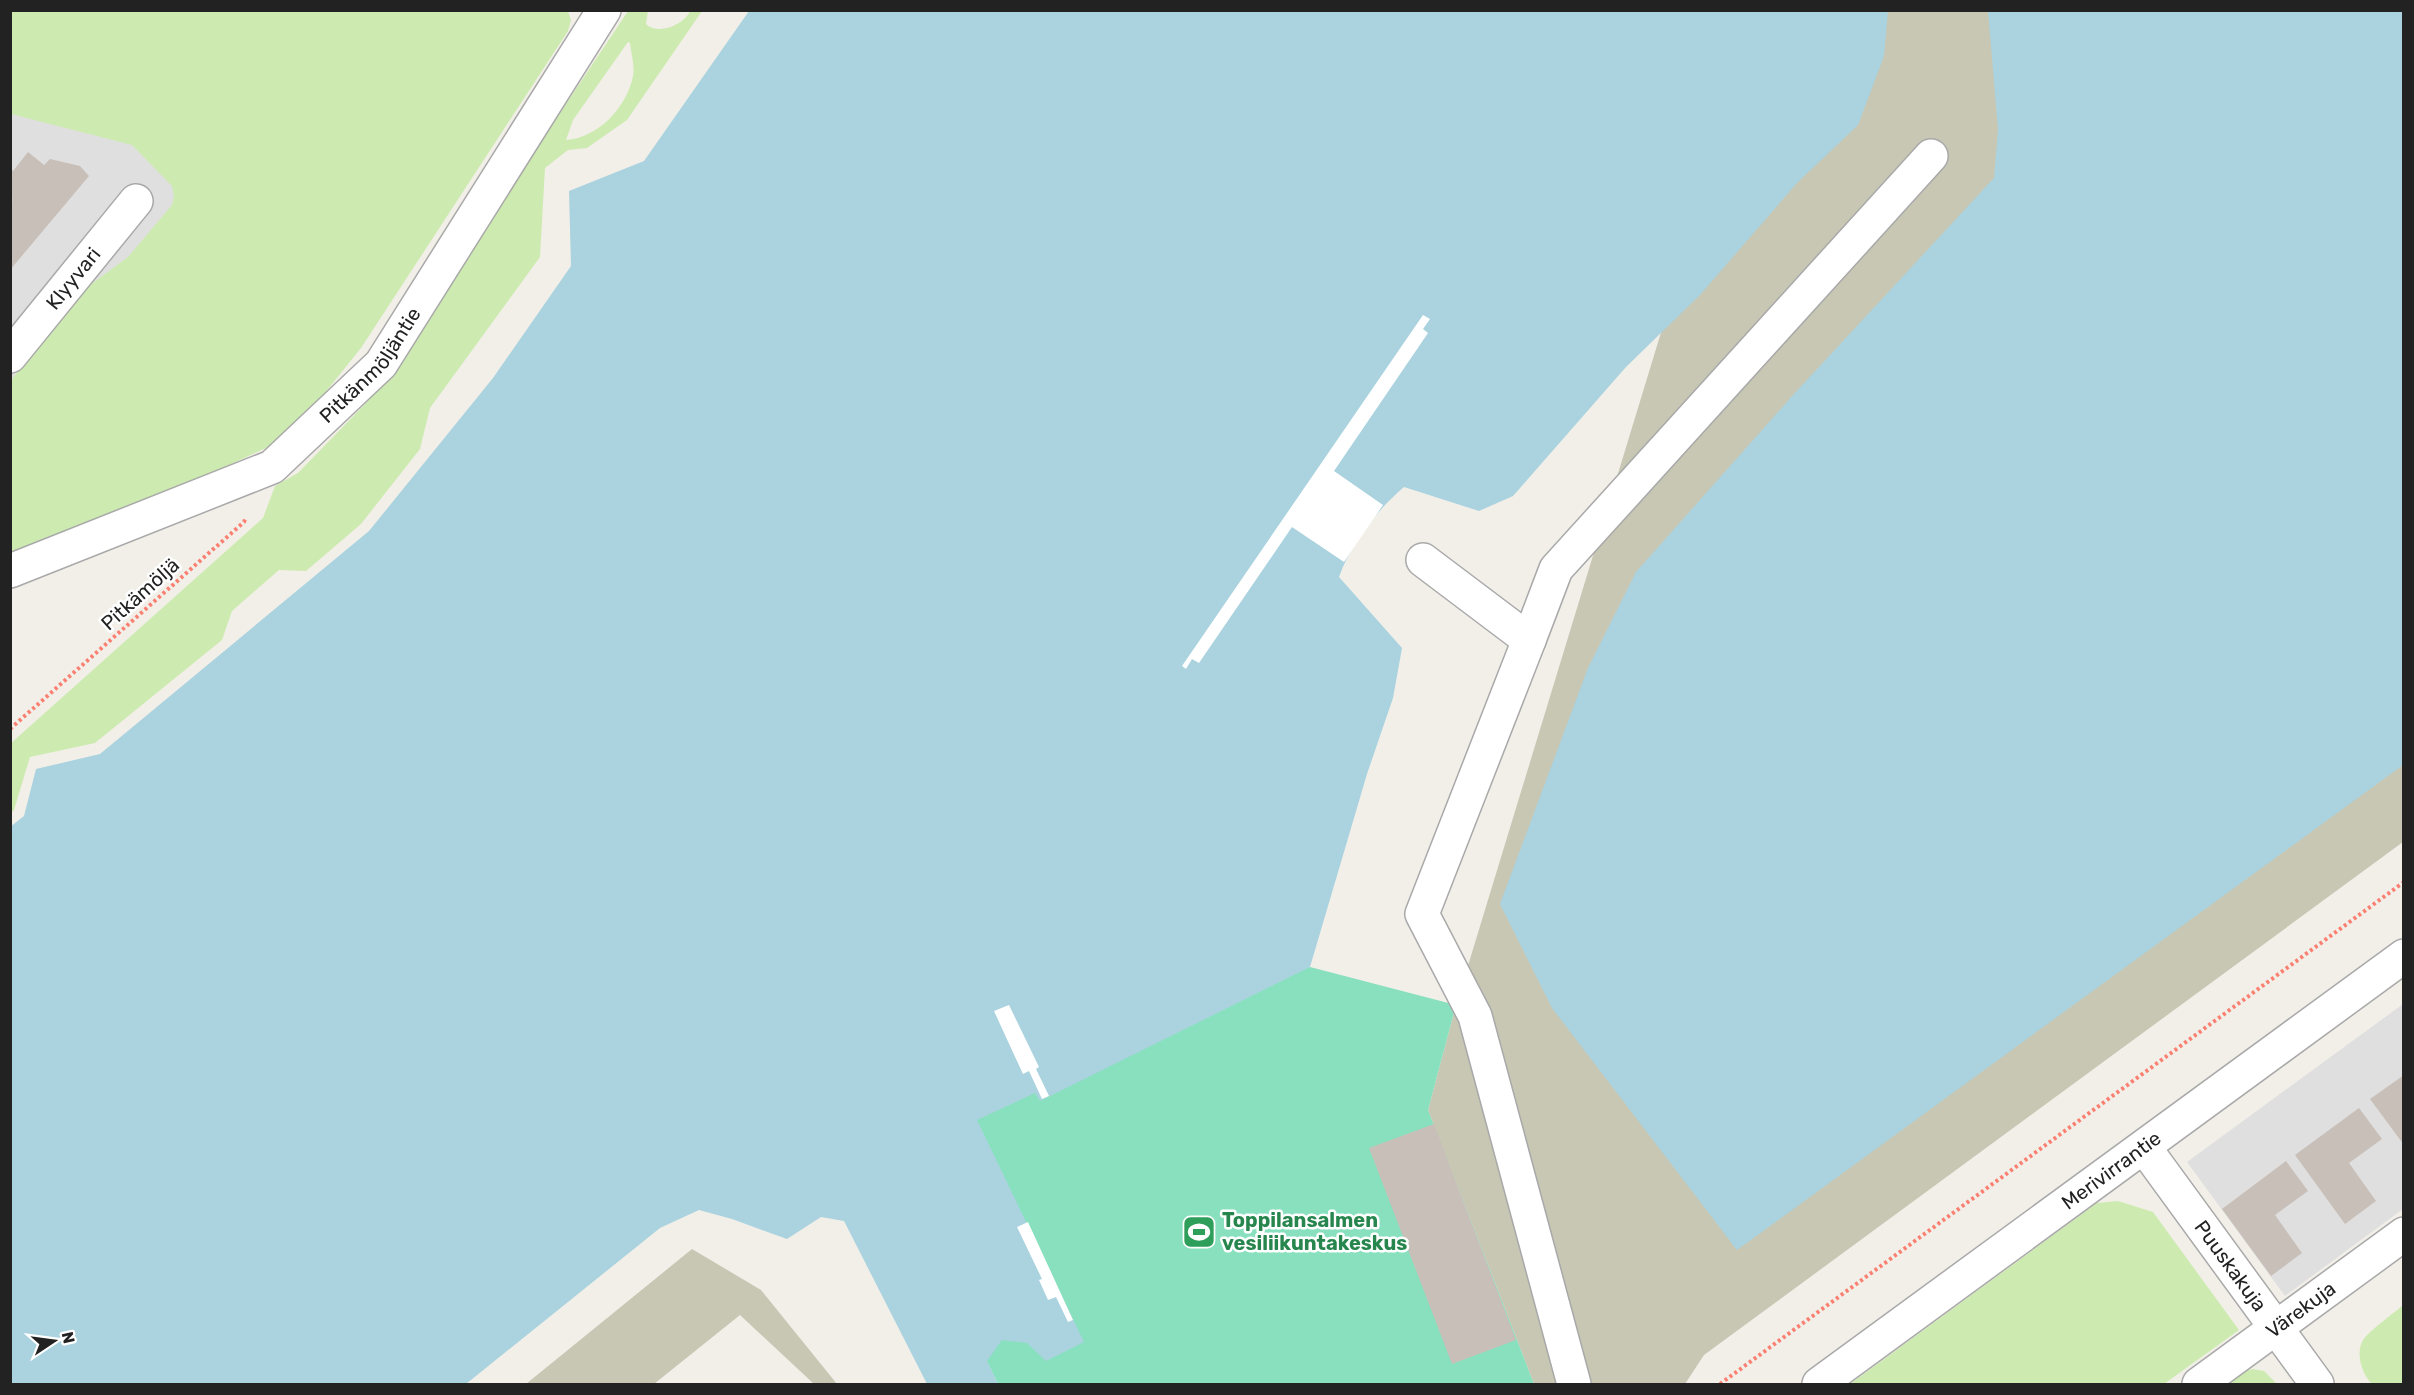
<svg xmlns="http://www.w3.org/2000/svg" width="2414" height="1395" viewBox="0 0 2414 1395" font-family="Rubik,sans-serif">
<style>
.residential{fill:#e0dfdf}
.construction{fill:#c7c7b4}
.grass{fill:#cdebb0;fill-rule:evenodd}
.pitch{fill:#88e0be}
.water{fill:#aad3df}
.pier{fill:#fff}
.building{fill:#c7bfb8}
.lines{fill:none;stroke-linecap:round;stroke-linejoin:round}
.minor-casing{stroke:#a9a9a9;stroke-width:36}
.path{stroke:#fa8072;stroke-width:4;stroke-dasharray:3 3;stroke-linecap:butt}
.minor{stroke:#fff;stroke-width:33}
.labels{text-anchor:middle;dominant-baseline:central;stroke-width:5;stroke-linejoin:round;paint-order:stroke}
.street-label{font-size:20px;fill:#222;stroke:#fff}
.leisure-label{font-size:20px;font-weight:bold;fill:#27864d;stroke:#fff;text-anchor:start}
</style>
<rect width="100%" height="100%" fill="#f2efe9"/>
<path class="residential" d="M11,108L211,166L11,405Z
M2403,1004V1209L2285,1296L2187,1162Z"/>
<path class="construction" d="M1759,11H2403V842L1704,1355L1685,1384H1534L1428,1110L1456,1005Z
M692,1249L761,1290L837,1384H814L740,1315L654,1384H526Z"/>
<path class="grass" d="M11,11H568L571,20L568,31L361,348L320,399L295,425L266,448L227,466L11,552V380L90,285L128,257L172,205L174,197L172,186L132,145L11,114Z
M628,11H648L646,24C658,36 685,24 690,11H702L627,120L587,148L568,150L545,168L540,257L430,408L420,449L361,524L306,571L279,570L232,611L222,640L95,743L30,757L14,810L11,813L10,744L263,518L275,486L298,473L368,401ZM628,42L630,43C631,53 635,66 633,76C627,107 598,138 566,140L573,120Z
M2118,1201L2153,1212L2239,1330L2164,1384H1850L2097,1203Z
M2403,1305V1384H2372C2362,1374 2355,1354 2363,1340C2369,1331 2394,1313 2403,1305Z
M2253,1369L2264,1371L2277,1384H2227L2245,1371Z"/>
<path class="pitch" d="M1310,967L1456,1005L1428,1110L1534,1384H998L847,1080Z"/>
<path class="water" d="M749,11H1888L1884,56L1858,125L1797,183L1700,295L1626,367L1513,496L1479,511L1404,487C1377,510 1351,543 1339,577L1402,648L1393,698L1367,774L1310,967L1040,1101L1035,1093L977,1120L1084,1342L1046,1361L1027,1343L1002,1340L987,1361L998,1384H927L844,1221L821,1217L787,1239L732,1219L699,1210L660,1228L466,1384H11L10,827L24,816L36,769L100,754L369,531L493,378L571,266L569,191L644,161Z
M1988,11H2403V765L1737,1250L1552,1008L1500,904L1588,668L1636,572L1793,395L1994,178L1998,129Z"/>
<path class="pier" d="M1423,315L1430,319L1423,329L1428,333L1334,471L1383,505L1344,562L1292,527L1199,663L1192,659L1186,669L1182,666Z
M1009,1005L1039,1067L1036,1069L1049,1096L1042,1099L1029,1071L1023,1074L994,1011Z
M1028,1222L1073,1320L1068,1322L1056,1297L1048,1300L1039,1280L1042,1279L1017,1227Z"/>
<path class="building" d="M28,152L44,165L50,159L80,166L89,176L10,270V202L13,200L10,198V169L13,171Z
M2404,1075V1145L2370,1099Z
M2359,1108L2382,1139L2349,1163L2376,1201L2345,1224L2295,1155Z
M1434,1124L1516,1340L1452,1364L1369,1148Z
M2286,1161L2308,1191L2275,1215L2302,1253L2271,1276L2222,1209Z"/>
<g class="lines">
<g class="minor-casing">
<g id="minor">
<path id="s1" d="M10,356L136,201"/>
<path d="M1423,560L1529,640L1422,914L1475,1016L1574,1384"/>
<path id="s2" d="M10,571L272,467L381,364L604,10"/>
<path d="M1529,640L1556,569L1931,156"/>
<path id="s3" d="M2144,1147L2317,1384"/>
<path id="s4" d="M1819,1384L2404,956"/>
<path id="s5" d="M2199,1384L2404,1234"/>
</g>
</g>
<path class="path" d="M10,729L244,522L246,517
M1720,1384L2404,882"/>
<use href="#minor" class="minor"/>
</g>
<defs>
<g id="stadium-square" transform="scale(1.725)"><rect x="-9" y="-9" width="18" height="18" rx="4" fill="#2e9e5b" stroke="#fff"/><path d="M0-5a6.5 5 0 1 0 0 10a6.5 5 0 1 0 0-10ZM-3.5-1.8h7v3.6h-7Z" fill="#fff"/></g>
</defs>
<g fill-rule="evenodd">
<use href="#stadium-square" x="1199" y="1232"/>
</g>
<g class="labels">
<g class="street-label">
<text stroke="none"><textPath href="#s1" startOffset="100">Klyyvari</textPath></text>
<text stroke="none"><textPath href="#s2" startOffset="424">Pitkänmöljäntie</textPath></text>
<text transform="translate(140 594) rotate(-42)">Pitkämöljä</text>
<text stroke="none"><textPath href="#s4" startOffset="362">Merivirrantie</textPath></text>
<text stroke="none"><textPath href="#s3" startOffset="147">Puuskakuja</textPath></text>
<text stroke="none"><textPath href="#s5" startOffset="126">Värekuja</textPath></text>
</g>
<g class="leisure-label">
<text x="1222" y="1220">Toppilansalmen<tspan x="1222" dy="23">vesiliikuntakeskus</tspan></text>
</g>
</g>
<rect width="2414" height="1395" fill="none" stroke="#222222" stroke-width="24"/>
<g transform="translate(54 1341) rotate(77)" stroke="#ffffff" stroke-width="4.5" paint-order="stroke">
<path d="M0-4.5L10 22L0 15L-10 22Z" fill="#222222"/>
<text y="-9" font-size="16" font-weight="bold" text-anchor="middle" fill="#222222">N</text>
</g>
</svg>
